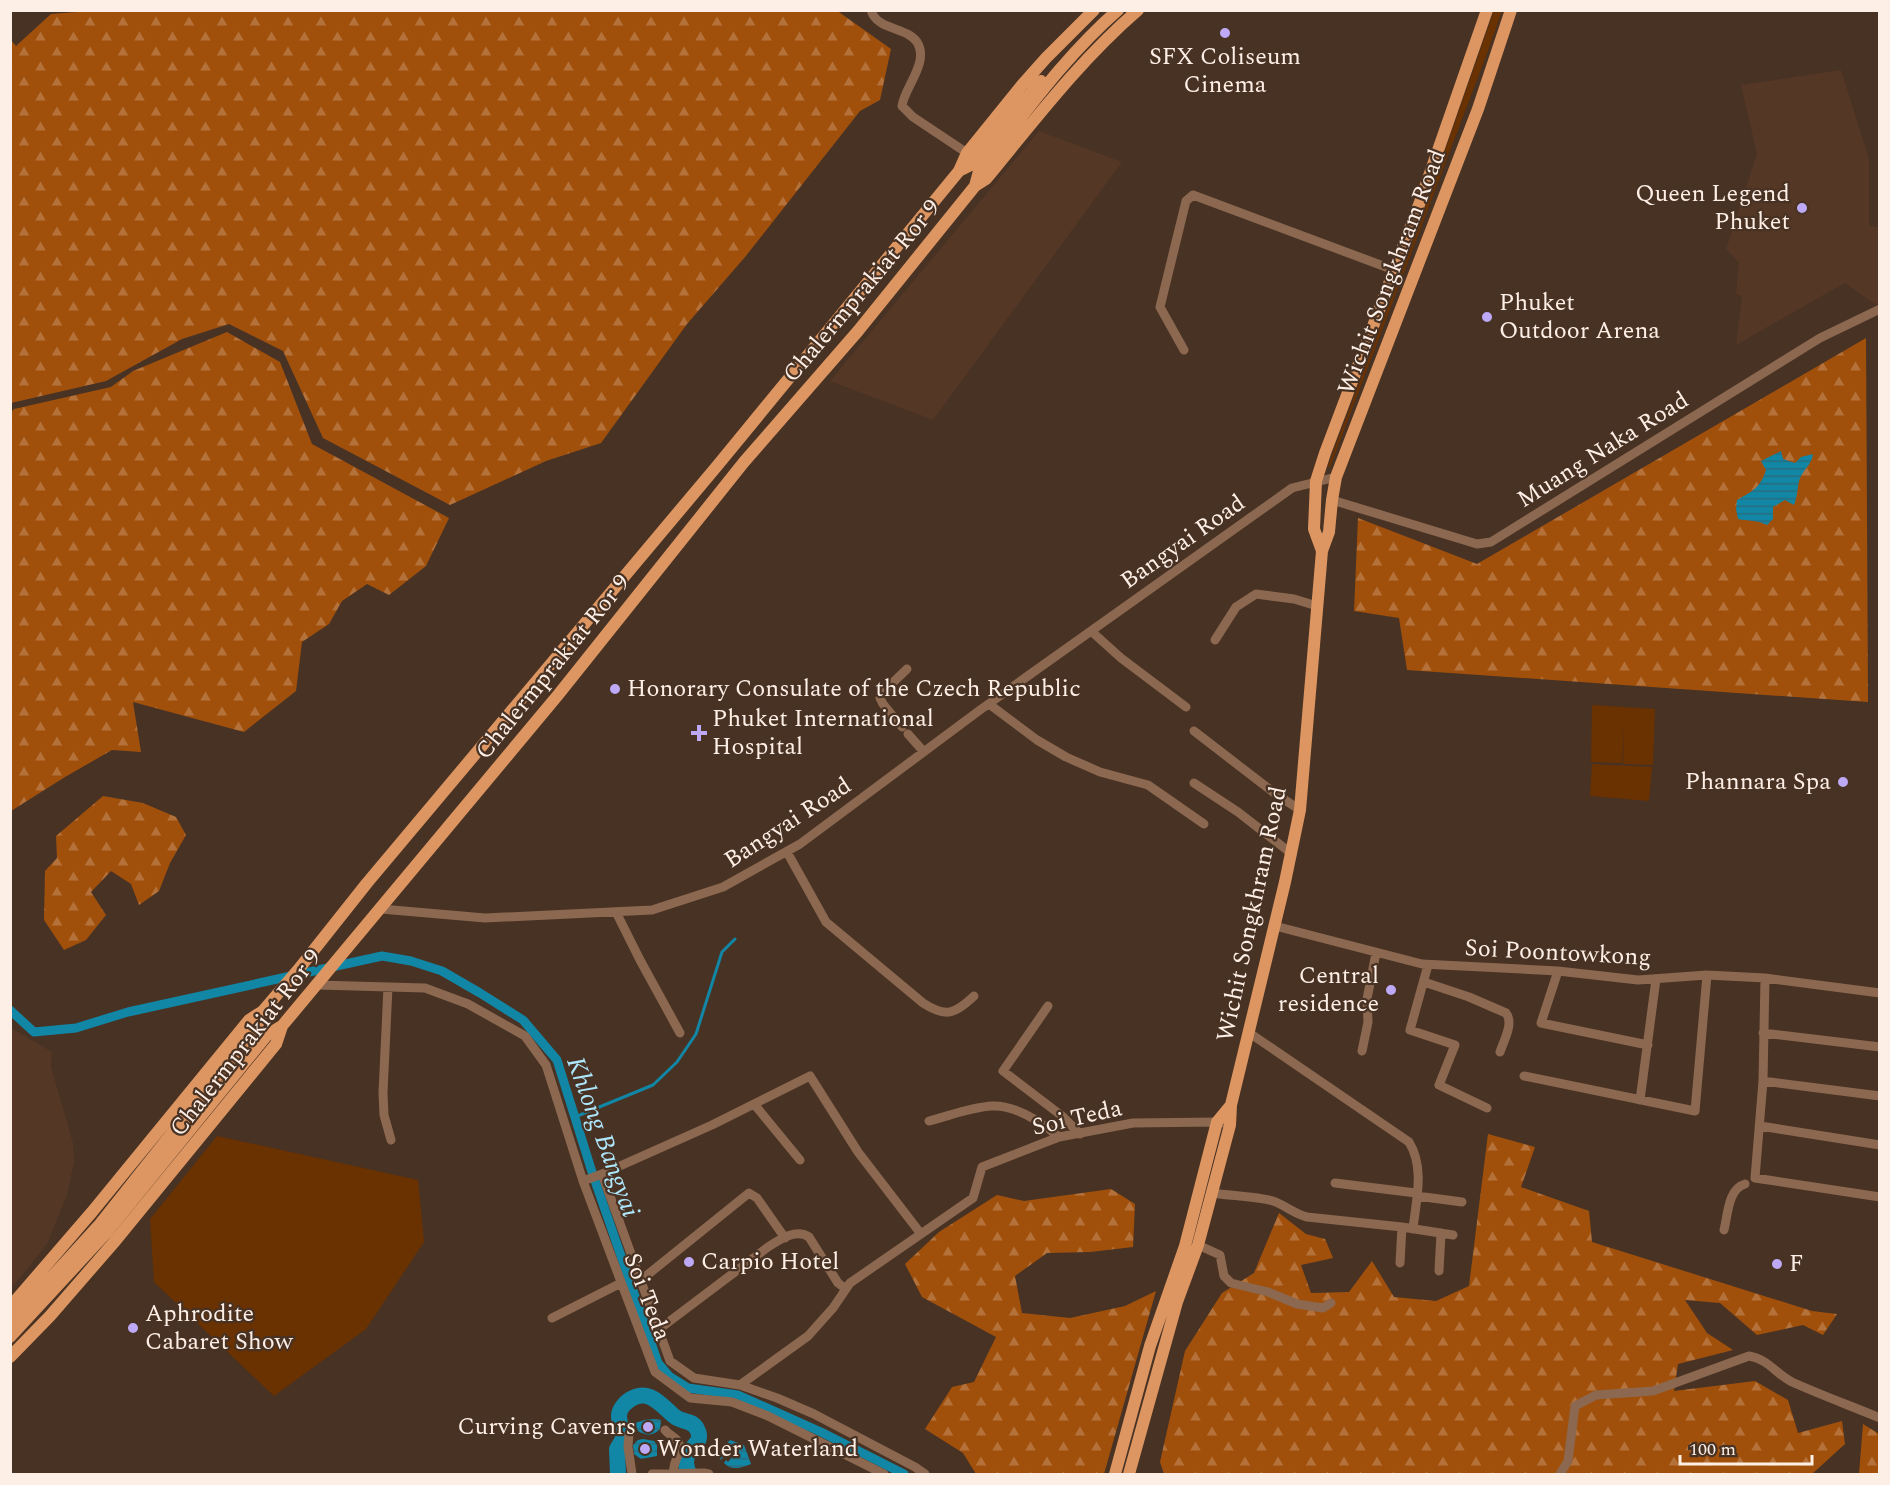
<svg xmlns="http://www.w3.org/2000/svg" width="1890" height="1485" viewBox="0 0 1890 1485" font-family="Spectral,serif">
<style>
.built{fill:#543725}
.green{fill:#6a3101}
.forest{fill:url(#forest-firs)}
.water{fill:url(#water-rules)}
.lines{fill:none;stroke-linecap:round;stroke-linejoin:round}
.stream{stroke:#1186a5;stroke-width:3}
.canal{stroke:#1186a5;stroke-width:9}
.river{stroke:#1186a5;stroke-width:16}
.minor{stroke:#8b684f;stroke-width:9}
.major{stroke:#dd9661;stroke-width:12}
.poi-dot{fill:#bda9f5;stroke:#483224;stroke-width:2}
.labels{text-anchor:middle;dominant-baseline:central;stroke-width:4.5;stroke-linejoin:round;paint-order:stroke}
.poi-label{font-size:24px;fill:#feefe6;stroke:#483224;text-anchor:start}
.street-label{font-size:24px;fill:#feefe6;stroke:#483224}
.water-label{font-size:26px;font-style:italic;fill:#aee6fb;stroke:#483224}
</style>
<defs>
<pattern id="forest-firs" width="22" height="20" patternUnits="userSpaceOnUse" patternTransform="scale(1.5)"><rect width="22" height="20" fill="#a1500b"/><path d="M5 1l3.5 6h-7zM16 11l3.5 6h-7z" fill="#b4723a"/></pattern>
<pattern id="water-rules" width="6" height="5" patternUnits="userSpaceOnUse" patternTransform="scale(1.5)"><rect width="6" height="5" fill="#1186a5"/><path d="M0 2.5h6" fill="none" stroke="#296d7f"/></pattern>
</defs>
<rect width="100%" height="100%" fill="#483224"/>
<path class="built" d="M1841,70L1869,159V226L1879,227V303L1876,305L1845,283L1736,345L1742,296L1736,294L1739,263L1726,249L1757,154L1741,85Z
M1039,131L1122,162L933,420L830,381Z
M11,1028L52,1052L51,1067L73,1143L74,1162L67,1195L47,1244L11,1289Z"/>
<path class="green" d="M1494,11H1502L1486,56L1330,467L1328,466L1419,225Z
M1592,705L1655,709L1653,765L1623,764L1624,726L1622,763L1591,762Z
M1592,764L1652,767L1649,801L1590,796Z
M217,1136L418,1180L424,1242L366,1329L274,1396L154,1282L150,1219Z"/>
<path class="forest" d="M77,10H836L891,49L880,100L860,111L745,257L687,324L601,443L546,461L450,505L323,438L283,351L229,324L182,339L106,381L11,403L10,39L16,46L51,14L77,12Z
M227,332L280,362L312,444L449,518L426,566L389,595L367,584L342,601L329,624L302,642L296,691L244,732L133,702L141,752L112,750L65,777L11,811V412L14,409L111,387L133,371Z
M1866,338L1868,702L1407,670L1399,618L1354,611L1358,518L1477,564Z
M103,796L143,803L176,817L186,835L170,863L159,891L139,905L131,884L111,871L91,892L106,915L86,940L64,950L44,920L45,871L57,858L56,836Z
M1488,1134L1535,1147L1521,1187L1589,1211L1592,1242L1812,1311L1837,1314L1823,1335L1803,1325L1757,1335L1720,1303L1685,1300L1707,1333L1733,1350L1678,1364L1674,1391L1755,1381L1788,1400L1798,1433L1842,1421L1845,1444L1812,1474H1164L1160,1462L1185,1351L1222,1293L1254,1273L1279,1213L1306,1234L1325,1239L1333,1258L1301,1265L1311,1293L1349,1292L1372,1261L1394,1297L1436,1301L1469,1286Z
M1111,1189L1135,1204L1133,1247L1090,1252L1047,1253L1015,1276L1022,1313L1070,1318L1125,1306L1156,1291L1104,1474H976L963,1453L925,1429L952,1387L974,1382L996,1337L922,1297L905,1264L939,1232L997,1195L1024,1201Z
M1863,1424L1879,1434V1474H1859Z"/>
<path class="water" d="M1781,451L1783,459L1795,463L1801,457L1813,454C1812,465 1802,470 1799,481C1797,490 1798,494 1794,505L1785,500L1773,507V519L1767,525C1758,520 1748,521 1738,519L1736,509L1737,500C1753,491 1760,488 1766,470L1761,461Z
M655,1419L661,1420L660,1429C653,1436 646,1436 638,1431L635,1423L644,1420Z
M643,1439L654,1441L657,1445V1456L641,1459L634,1454L633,1445L638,1440Z
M730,1440L744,1445L751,1464C742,1468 731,1471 724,1463L726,1460L728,1462L732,1457L726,1451L722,1455L723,1457L721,1460L716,1455Z"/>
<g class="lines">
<path class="stream" d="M575,1117L653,1085L677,1062L696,1034L722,952L735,939"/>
<path class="canal" d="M10,1010L34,1032L76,1028L128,1012L382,956L411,961L442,971L480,993L523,1020L557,1060L592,1172L658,1363L669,1376L688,1388L738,1395L821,1432L904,1474"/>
<path class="river" d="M618,1474L617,1449L623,1439C623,1431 619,1423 619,1416C619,1410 624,1404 628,1401C648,1386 661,1405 674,1416C682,1423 692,1419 697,1429C707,1448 677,1446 689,1474"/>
<path class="minor" d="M871,10C876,30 907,27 917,42C930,62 904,88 902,106L913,117L967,153
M1184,350L1160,307L1186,201L1193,195L1394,270
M1332,500L1477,544L1491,542L1820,338L1880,309
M1091,631L1121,658L1186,707
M1215,640L1236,607L1256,594L1294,599L1317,606
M989,704L1037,740L1066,757L1100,772L1148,785L1204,824
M902,727L883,704L880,698L882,693L907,669
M1194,731L1273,792L1300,810
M908,734L924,752
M1194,783L1238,812L1292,854
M787,852L826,922L923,1003C946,1018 955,1014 974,996
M381,909L485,918L652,910L723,887L800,844L980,710L1292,488L1336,477
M616,912L640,960L680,1033
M1275,926L1422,964L1558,971L1638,980L1707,975L1765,978L1880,993
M1428,965L1410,1030L1455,1045L1439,1085L1487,1108
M1558,971L1541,1023L1648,1045
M1765,978L1763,1081L1755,1178L1880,1197
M1424,982L1469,997L1506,1013C1514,1023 1504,1040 1500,1052
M317,985L425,988L468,1004L525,1036L546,1065L583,1181L655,1372L690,1398L732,1402L768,1416L884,1474
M388,987L383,1093L384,1115L391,1140
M1048,1006L1003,1071L1062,1116L1080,1134
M1248,1032L1409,1142C1425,1168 1416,1200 1413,1229
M1763,1033L1880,1047
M1362,1051L1368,1022L1367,999L1376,953
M1524,1076L1695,1111L1707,975
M1763,1081L1880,1096
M1640,1100L1656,979
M754,1104L800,1160
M929,1121C949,1116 971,1107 992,1106C1015,1105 1041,1122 1059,1137
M1760,1126L1880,1145
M602,1174L670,1361L694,1378L740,1385L777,1398L814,1414L915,1467L925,1474
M583,1181L602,1174L712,1125L810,1076L858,1152L921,1234
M1335,1183L1416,1193
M1212,1193C1232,1196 1254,1196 1273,1201C1285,1205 1294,1214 1307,1217L1402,1227L1453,1235
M1417,1196L1462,1202
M1724,1230C1728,1214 1728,1189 1745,1184
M1198,1245L1220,1255L1224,1276L1231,1283L1268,1292L1297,1304L1323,1308L1331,1303
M1400,1263L1402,1227
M1439,1271L1441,1233
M641,1280L749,1193L757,1198L785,1238
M552,1318L621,1283
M658,1330L768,1247C779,1240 796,1228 809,1237L838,1283L846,1289
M740,1385L808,1336L833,1308L850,1283L973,1198L982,1167L1059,1137L1133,1123L1217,1122L1222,1123
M665,1430C668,1434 673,1436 677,1440C686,1451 671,1460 674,1474
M629,1433L628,1447L632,1474
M652,1474L704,1473L709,1474
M1560,1474L1568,1461L1575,1406L1596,1395L1653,1391L1749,1356C1768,1359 1776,1374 1792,1382C1821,1395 1851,1406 1880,1418"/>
<path class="major" d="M959,171L971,165L1041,81
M975,186L979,171C1023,116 1064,57 1118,10
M1322,551L1314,529L1316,481L1325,453L1420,202L1487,10
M10,1307L92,1212L249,1020L263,1011L298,970L367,883L717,466L959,171L967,153L1022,85L1046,58L1094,10
M10,1323L100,1224L257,1026L263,1011
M10,1337L107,1232L267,1035L282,1026
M10,1357L50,1316L116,1240L276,1044L282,1026L558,695L744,462L858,331L975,186L986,179C1034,121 1080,60 1138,10
M1115,1474L1150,1346L1185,1246L1217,1122L1231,1105
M1129,1474L1177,1302L1198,1245L1230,1125L1231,1105L1285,882L1300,810L1322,551L1329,532L1332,500L1336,477L1478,109L1511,10"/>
</g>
<g class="poi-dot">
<circle cx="1225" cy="33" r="6"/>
<circle cx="1802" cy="208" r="6"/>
<circle cx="1487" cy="317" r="6"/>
<circle cx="615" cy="689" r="6"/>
<path d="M696 724h6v6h6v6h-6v6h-6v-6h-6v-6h6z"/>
<circle cx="1843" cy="782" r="6"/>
<circle cx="1391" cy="990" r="6"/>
<circle cx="689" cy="1262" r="6"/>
<circle cx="1777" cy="1264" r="6"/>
<circle cx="133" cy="1328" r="6"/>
<circle cx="648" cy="1427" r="6"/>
<circle cx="645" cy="1449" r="6"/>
</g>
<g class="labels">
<g class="poi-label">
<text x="1225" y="57" text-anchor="middle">SFX Coliseum<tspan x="1225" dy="28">Cinema</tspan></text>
<text x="1790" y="194" text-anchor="end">Queen Legend<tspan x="1790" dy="28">Phuket</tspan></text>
<text x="1499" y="303">Phuket<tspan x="1499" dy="28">Outdoor Arena</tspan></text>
<text x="627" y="689">Honorary Consulate of the Czech Republic</text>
<text x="712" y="719">Phuket International<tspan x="712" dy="28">Hospital</tspan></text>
<text x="1831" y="782" text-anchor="end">Phannara Spa</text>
<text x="1379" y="976" text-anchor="end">Central<tspan x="1379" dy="28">residence</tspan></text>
<text x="701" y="1262">Carpio Hotel</text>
<text x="1789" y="1264">F</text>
<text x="145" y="1314">Aphrodite<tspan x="145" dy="28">Cabaret Show</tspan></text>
<text x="636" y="1427" text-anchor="end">Curving Cavenrs</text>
<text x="657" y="1449">Wonder Waterland</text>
</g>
<g class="street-label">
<text transform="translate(1392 272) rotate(-69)">Wichit Songkhram Road</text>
<text transform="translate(862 291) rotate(-50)">Chalermprakiat Ror 9</text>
<text transform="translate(1603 450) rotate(-32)">Muang Naka Road</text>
<text transform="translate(1183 542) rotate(-35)">Bangyai Road</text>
<text transform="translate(553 667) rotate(-51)">Chalermprakiat Ror 9</text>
<text transform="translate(788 823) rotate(-33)">Bangyai Road</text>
<text transform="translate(1252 914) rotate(-78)">Wichit Songkhram Road</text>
<text transform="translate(1558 953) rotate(3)">Soi Poontowkong</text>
<text transform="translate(246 1043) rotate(-52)">Chalermprakiat Ror 9</text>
<text transform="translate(1077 1118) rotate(-13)">Soi Teda</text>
<text transform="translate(647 1297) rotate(69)">Soi Teda</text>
</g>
<g class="water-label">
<text transform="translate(603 1137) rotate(70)">Khlong Bangyai</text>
</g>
</g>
<rect width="1890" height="1485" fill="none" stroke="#feefe6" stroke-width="24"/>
<path d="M1680 1455v9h132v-9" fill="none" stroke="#feefe6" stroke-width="3"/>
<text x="1689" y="1455" font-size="18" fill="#feefe6" stroke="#483224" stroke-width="4.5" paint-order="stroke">100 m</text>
</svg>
